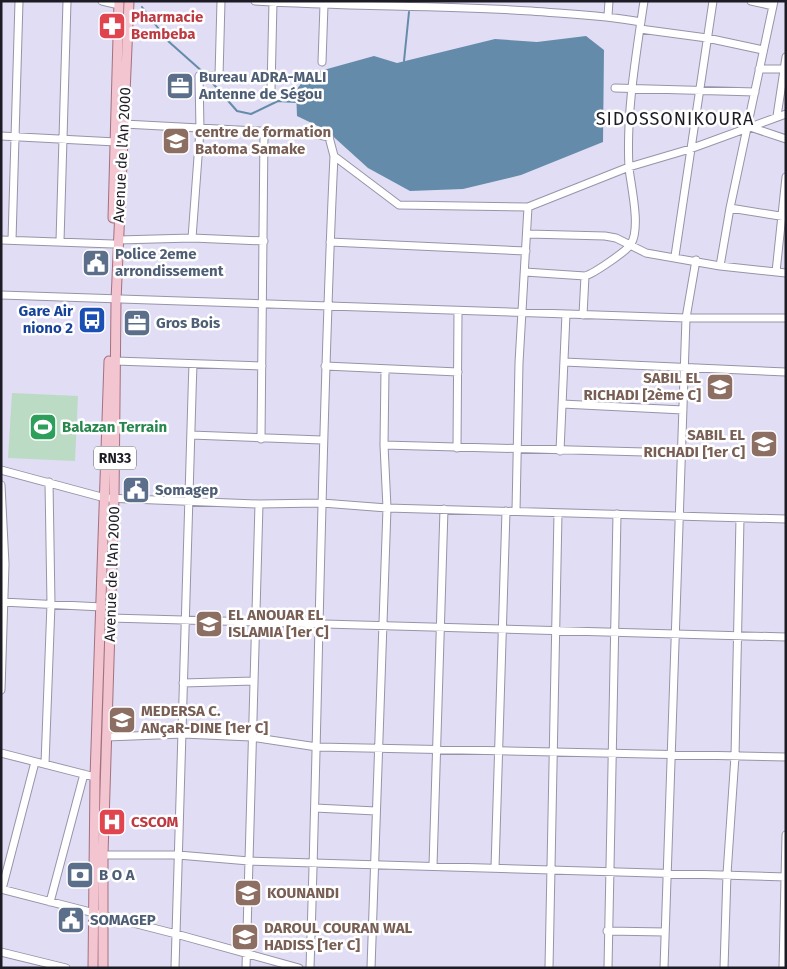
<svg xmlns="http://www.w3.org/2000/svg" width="787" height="969" viewBox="0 0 787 969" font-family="'Fira Sans',sans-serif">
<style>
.green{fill:#bcdbc4}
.water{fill:#648caa}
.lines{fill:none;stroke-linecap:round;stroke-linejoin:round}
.stream{stroke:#648caa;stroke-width:2}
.minor-casing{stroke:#9794a9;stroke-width:9}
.major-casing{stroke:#a3717f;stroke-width:11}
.minor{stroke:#fff;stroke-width:7}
.major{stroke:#f3c5d0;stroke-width:9}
.labels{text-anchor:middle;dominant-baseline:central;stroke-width:5;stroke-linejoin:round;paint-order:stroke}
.shield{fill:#fff;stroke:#615f66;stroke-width:1}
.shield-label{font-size:14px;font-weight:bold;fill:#1d1b24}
.health-label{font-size:15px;font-weight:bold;fill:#be3a42;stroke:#fff;text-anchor:start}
.service-label{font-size:15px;font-weight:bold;fill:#4e5e75;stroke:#fff;text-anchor:start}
.education-label{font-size:15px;font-weight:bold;fill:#785e54;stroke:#fff;text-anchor:start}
.street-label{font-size:15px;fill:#1d1b24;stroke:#fff}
.transit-label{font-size:15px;font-weight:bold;fill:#164399;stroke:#fff;text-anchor:end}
.leisure-label{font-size:15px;font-weight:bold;fill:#27864d;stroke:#fff;text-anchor:start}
.quarter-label{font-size:18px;letter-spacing:1px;fill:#1d1b24;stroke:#fff}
</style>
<rect width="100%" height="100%" fill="#e0ddf4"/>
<path class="green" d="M12,393L78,396L75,461L8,458Z"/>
<path class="water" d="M586,36L604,50L603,142L521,175L463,189L410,191L368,168L326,130L297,116L296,90L309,74L374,56L397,63L495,39L537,42Z"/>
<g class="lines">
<path class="stream" d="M142,7L168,41L204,73
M404,61L409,12
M209,79L237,111L251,114L278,101L296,102"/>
<g class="minor-casing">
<path id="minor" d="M102,1L119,5
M255,1C347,7 439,5 531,11C568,14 604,15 641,22
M751,1L773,6
M608,16L609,1
M640,29L707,38L763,50
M322,62L324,5
M759,69H786
M615,88L755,92
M271,89L273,2
M777,116L786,57
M124,124L314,134L329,137L334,156L399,205L528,207L629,167L690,149L786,114
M747,126L786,139
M1,136L116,142
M730,208L786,217
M528,234L605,236L616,238L646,253L720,266L786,273
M192,238L200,130L199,76H219L221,1
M1,240L113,244
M12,240L19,1
M118,240L192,238L264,241
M60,241L67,1
M330,242L526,251
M675,256L713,1
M720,266L730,208L774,1
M525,272L585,276C593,274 627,251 631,244C641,227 631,187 629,168C626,112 636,56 644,1
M776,272L786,177
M1,295L686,318H786
M583,315L585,276
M115,361L262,366
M564,362L786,372
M325,366L458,372
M562,404L683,410
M191,435L322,440
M261,439L264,133
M384,445L681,453
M457,448L458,312
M560,451L566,314
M1,470L105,498L259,504L322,503L387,508L786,519
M1,485L5,564L1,690
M516,511L519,363L528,207
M2,602L102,607
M110,618L786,637
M183,683L254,681
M107,737L183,734L251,737L317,747L786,757
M1,753L95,777
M45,764L51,604L49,482
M315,808L376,811
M103,855H178L249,861L786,877
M433,866L444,509
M495,868L506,511
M1,889L176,934L299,968
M2,889L35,762
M50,902L84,774
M607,931L665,932
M1,952L66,968
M175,968C180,766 186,565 193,364
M246,968L259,504
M310,968C319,697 321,426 334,156
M371,968L387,508L384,445L385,370
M549,968L558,513
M608,968L617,514
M664,968L686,318L696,260
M724,968L727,874L735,756L740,518
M783,968L786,835"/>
</g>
<g class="major-casing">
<path id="major" d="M113,218L119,1
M93,968L95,777L109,361
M103,968V855L114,499L116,301L129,1"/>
</g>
<use href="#minor" class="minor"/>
<use href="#major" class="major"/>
</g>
<defs>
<g id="pharmacy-square" transform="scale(1.4375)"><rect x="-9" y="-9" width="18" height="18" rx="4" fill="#e0444e" stroke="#fff"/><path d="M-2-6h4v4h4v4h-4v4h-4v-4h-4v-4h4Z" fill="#fff"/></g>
<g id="office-square" transform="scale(1.4375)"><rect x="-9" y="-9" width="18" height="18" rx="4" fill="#5c6f8a" stroke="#fff"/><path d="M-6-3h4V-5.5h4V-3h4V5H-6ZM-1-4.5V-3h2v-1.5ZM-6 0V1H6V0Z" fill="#fff"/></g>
<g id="school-square" transform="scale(1.4375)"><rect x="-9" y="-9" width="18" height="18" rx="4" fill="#8d6e63" stroke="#fff"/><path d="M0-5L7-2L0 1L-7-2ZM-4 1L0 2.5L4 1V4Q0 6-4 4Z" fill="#fff"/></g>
<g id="civic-square" transform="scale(1.4375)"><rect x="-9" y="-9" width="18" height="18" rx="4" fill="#5c6f8a" stroke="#fff"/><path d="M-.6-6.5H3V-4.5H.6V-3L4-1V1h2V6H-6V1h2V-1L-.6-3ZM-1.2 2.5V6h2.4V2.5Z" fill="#fff"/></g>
<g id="bus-square" transform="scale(1.4375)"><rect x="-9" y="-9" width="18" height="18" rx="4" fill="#1a4fb4" stroke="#fff"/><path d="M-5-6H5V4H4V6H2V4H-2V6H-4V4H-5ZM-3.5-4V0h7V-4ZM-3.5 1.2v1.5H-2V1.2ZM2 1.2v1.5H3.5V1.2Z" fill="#fff"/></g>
<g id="stadium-square" transform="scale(1.4375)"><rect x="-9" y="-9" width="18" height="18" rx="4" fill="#2e9e5b" stroke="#fff"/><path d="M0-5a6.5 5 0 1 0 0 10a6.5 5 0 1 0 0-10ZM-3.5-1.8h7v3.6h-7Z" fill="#fff"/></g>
<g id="hospital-square" transform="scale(1.4375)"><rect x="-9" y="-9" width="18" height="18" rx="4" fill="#e0444e" stroke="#fff"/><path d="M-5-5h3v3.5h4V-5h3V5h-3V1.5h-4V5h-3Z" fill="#fff"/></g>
<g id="bank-square" transform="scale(1.4375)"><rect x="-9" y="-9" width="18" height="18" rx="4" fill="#5c6f8a" stroke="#fff"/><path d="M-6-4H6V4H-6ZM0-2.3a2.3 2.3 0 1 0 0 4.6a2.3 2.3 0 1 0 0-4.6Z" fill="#fff"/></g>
</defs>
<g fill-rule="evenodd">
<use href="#pharmacy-square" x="112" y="26"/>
<use href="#office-square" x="180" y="86"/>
<use href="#school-square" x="176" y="141"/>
<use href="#civic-square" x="96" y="263"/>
<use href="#bus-square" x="92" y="320"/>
<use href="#office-square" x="137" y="323"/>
<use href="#school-square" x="720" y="387"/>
<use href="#stadium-square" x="43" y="427"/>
<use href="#school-square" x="764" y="444"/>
<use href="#civic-square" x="136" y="490"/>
<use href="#school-square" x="209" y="624"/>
<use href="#school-square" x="122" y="720"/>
<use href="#hospital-square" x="112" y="822"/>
<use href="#bank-square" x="80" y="875"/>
<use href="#school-square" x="248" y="893"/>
<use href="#civic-square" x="71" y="920"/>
<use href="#school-square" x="245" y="937"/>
</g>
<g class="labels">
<rect class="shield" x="94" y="446.5" width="42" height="23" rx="4"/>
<g class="shield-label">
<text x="115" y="458">RN33</text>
</g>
<g class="health-label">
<text x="131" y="17">Pharmacie<tspan x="131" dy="17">Bembeba</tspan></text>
<text x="131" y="822">CSCOM</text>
</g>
<g class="service-label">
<text x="199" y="77">Bureau ADRA-MALI<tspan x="199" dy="17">Antenne de Ségou</tspan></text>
<text x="115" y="254">Police 2eme<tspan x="115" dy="17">arrondissement</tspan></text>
<text x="156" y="323">Gros Bois</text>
<text x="155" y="490">Somagep</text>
<text x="99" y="875">B O A</text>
<text x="90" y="920">SOMAGEP</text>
</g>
<g class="education-label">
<text x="195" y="132">centre de formation<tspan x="195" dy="17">Batoma Samake</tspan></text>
<text x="701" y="378" text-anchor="end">SABIL EL<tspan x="701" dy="17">RICHADI [2ème C]</tspan></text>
<text x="745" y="435" text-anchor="end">SABIL EL<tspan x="745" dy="17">RICHADI [1er C]</tspan></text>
<text x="228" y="615">EL ANOUAR EL<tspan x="228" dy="17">ISLAMIA [1er C]</tspan></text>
<text x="141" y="711">MEDERSA C.<tspan x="141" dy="17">ANçaR-DINE [1er C]</tspan></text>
<text x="267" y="893">KOUNANDI</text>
<text x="264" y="928">DAROUL COURAN WAL<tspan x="264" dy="17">HADISS [1er C]</tspan></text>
</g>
<g class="street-label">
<text transform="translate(122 155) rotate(-87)">Avenue de l'An 2000</text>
<text transform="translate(112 574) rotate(-88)">Avenue de l'An 2000</text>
</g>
<g class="transit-label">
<text x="73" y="311">Gare Air<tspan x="73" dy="17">niono 2</tspan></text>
</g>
<g class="leisure-label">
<text x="62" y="427">Balazan Terrain</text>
</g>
<g class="quarter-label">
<text x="675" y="119">SIDOSSONIKOURA</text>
</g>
</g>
<rect width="787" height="969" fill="none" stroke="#1d1b24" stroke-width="5"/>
</svg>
